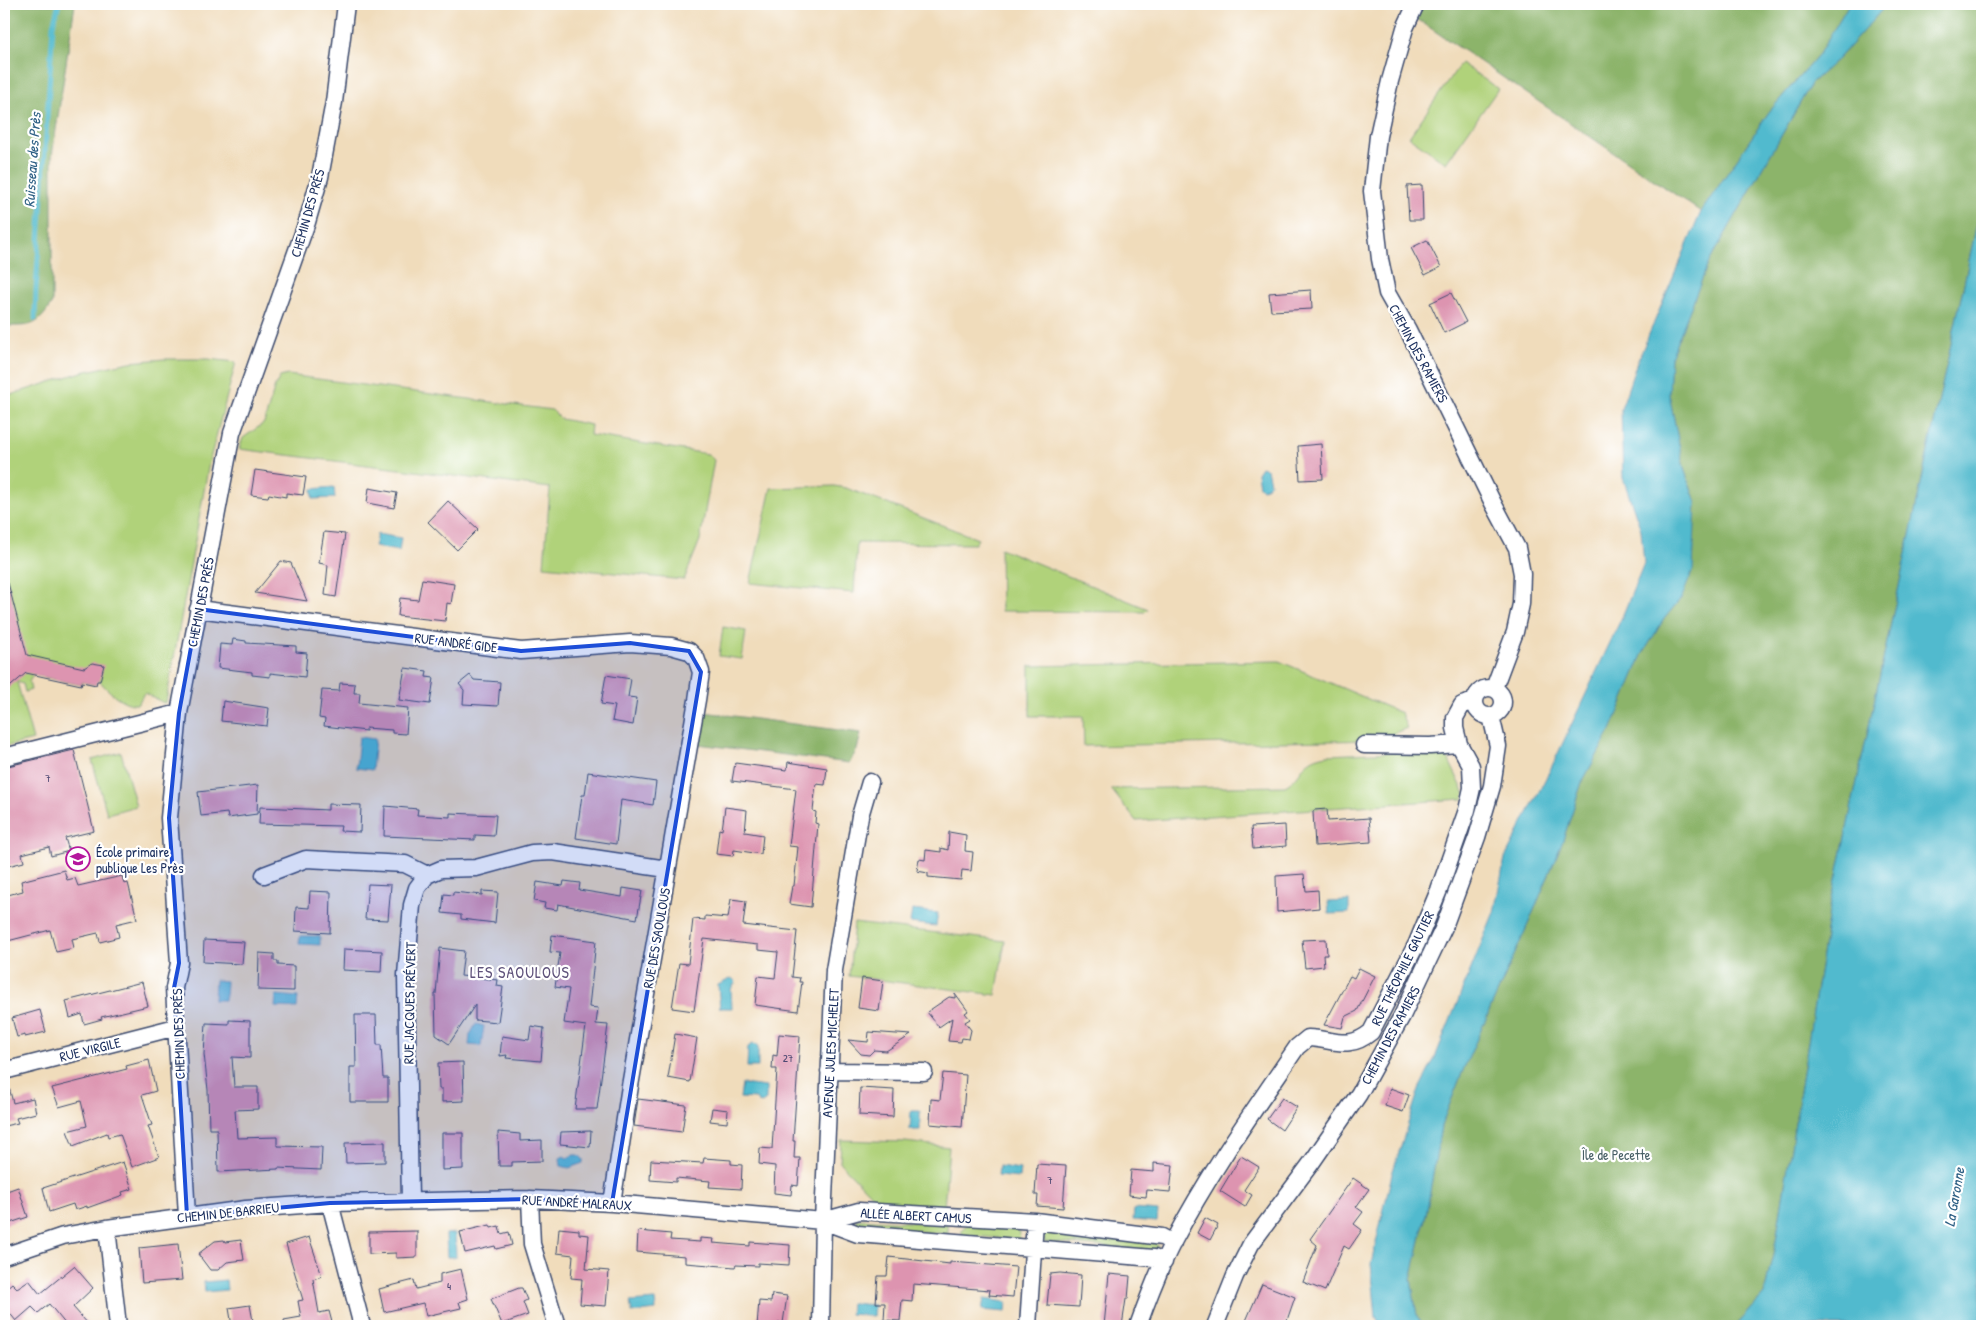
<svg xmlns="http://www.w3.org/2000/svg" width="1986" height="1330" viewBox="0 0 1986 1330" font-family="'Patrick Hand',sans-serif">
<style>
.green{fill:#b0d27a;stroke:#66806c}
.forest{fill:#8cb46a;stroke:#547264}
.water{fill:#51bace;stroke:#367496}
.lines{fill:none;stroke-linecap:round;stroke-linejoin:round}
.stream{stroke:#51bace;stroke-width:5}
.building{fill:#dd94b0}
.minor-casing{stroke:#3b496c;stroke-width:19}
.minor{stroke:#fff;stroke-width:16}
.marked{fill:#1d4ed8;fill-opacity:0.2;stroke:#1d4ed8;stroke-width:4;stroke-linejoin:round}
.labels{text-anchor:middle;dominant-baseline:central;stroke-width:4.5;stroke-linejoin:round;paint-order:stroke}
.number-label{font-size:11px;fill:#4c4872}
.street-label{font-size:14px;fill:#1b2f5e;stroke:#fff}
.poi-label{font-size:14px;fill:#1b2f5e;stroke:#fff;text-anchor:start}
.park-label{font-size:14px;fill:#486066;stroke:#fff}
.water-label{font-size:15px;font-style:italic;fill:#2e6085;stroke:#fff}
.quarter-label{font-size:16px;letter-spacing:1px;fill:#5f527b;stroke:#fff}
</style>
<rect width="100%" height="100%" fill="#fff"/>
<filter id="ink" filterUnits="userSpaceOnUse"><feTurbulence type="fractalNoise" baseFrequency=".02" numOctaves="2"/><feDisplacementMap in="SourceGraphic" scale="10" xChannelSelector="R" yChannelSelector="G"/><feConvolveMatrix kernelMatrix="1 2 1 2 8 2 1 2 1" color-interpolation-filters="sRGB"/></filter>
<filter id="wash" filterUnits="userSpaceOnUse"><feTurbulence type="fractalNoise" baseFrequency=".0096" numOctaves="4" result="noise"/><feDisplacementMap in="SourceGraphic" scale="20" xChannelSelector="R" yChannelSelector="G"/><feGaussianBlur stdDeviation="1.12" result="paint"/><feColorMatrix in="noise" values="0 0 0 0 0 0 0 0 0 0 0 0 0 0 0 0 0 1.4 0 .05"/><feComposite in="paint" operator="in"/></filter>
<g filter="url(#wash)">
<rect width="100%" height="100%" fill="#f0dcbb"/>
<path class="green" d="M1461,63L1498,89L1446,163L1409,137Z
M164,359H208L236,362L209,463L166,702L164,703L144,693L138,704C125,706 107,691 100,681H97L96,685L82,682L81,685L33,675L29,682L31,690L25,692L23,684L17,682L33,740L4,747V397L82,372L130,362Z
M288,375L552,410L561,419L591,425L590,435L708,454L714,460L700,540L684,580L544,566L550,488L239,449L243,438L264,423L275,386L280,377Z
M834,486L846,488L978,539L975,544L857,543L854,593L750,583L771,488Z
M1000,548L1148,609L1145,612L1001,611Z
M723,627L746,631L742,659L719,656Z
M1279,661L1401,713L1407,728L1377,740L1084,746L1083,716H1030V666Z
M1444,750L1465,794L1463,799L1136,821L1111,789L1285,786C1306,774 1298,760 1327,755Z
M121,752L136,806L107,814L92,760Z
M854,923L1005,941L996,995L849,976Z
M841,1140L905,1142L949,1147L944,1208L879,1203L840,1163Z
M856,1219L947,1224L948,1226V1234L856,1226Z
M968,1224L1016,1229L1020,1232L1019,1240L962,1235V1229Z
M1049,1231L1149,1240L1158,1245L1157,1251L1044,1242V1236Z"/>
<path class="forest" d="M4,4H75L52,156V303C37,328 30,326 4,326Z
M1424,4H1849L1819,54L1769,112L1701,212L1417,19Z
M1887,4H1982V200L1829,912L1776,1241L1764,1295L1736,1326H1423L1417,1316L1411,1279L1427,1210L1441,1126L1464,1068L1529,922L1562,843L1582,782L1611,730L1642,655L1664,619L1682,597L1696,502L1684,469L1669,394L1671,357L1708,264L1812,82L1839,58Z
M704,712L861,733L857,750L849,763L698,744Z"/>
<path class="water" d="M1849,4H1887L1839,58L1812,82L1708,264L1671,357L1669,394L1684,469L1696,502L1693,570L1682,597L1664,619L1642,655L1611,730L1582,782L1562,843L1529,922L1464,1068L1441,1126L1427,1210L1411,1279L1417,1316L1423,1326H1381L1376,1317L1371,1264L1392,1174L1419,1089L1434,1060L1494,912L1505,858L1552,766L1622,617L1644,563L1641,530L1623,478L1621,409L1636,365L1701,212L1769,112L1819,54Z
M1982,200V1326H1736L1764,1295L1776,1241L1829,912Z
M1261,467L1267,469L1270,483L1266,488L1262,489L1259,486L1257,473Z
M334,487L335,498L313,499L312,489Z
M377,534L401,538L399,551L374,547Z
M359,737L375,739L372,770L356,768Z
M1349,901V913L1329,914L1328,902Z
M912,910L938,913L936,926L910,923Z
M300,936H320V945L299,944Z
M732,978L736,982L731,989L732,1008H720L718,985Z
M215,980L226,981L225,1000H214Z
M276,995L298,997L297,1008L275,1007Z
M476,1024L484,1026L481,1046L469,1045L470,1035Z
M752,1044L758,1045V1067H747L748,1047Z
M742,1084L766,1087V1100L762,1103L758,1102L756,1099L740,1098Z
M911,1111H920V1130H910Z
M573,1155H579L583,1159V1163L569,1168L561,1166L560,1158L564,1156L567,1158Z
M999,1166L1020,1169L1019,1178L998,1176Z
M1134,1209L1158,1211L1157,1222L1133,1220Z
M455,1233L456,1257H447L446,1234Z
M226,1280L227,1290L205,1292L204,1282Z
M984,1299L1007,1302L1006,1312L982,1310Z
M655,1300L656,1310L632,1313L630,1302Z
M851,1303L874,1305L873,1316L850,1314Z"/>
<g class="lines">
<path class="stream" d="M35,319L36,289L53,25L59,4"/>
</g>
<g id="blocks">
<path class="building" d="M1422,185L1423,220H1409L1407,186Z
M1427,240L1441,267L1425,275L1411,248Z
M1311,290L1312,309L1271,311L1269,293Z
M1451,293L1466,322L1444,333L1430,303Z
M1321,444L1323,479L1300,480L1298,446Z
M255,470L306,477L303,495L286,493V497L269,494L268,497L251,495Z
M369,488L397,493L394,508L367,503Z
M448,501L478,529L457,550L428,522Z
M324,532L345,534L336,597L325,595L328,565L319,563Z
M281,561L291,563L307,601L255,593Z
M422,579L454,584L451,604L447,603L445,621L398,616L400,598L418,600Z
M8,583L27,655L84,668L92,663L104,665L100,681H97L96,685L82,682L81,685L26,673L4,692V648L6,646L4,636V584Z
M233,639L246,641V643L296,646V652L307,653L305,677L270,673V677L252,675V672L218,668L220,644L232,645Z
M405,668L427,671L426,677L434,678L430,704L399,700Z
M470,675L474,680L500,682L498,706L463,704L464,690L459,684Z
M606,675L631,679L628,697L637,698L633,725L612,721L615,706L601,704Z
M340,683L355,684L354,693H360L359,703L408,708L406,734L392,733V730L366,728V731L324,726L325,719L319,718L322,690L339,691Z
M223,701L269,708L267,726L221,721Z
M74,750L94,831L65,838L69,851L51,856L49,847L22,854L24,862L4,867V767Z
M788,762L827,768L825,785L816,784L813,811L816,812L815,823L818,824L811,907L789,904L792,886H794L798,847L789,846L796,789L732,781L735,763L787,770Z
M588,772L656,782L653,805L621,800L616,844L576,838L582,795H585Z
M258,785L257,814L228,818L227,813L201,816L198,792Z
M328,804L361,805L360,832L340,831L341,826L259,824L260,807L328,810Z
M385,806L418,809L417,815L450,817V813L496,815L494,836L475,835V840L384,836Z
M725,807L747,810L745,832L763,835L761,854L734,850L733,856L716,854L719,829L722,830Z
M1327,809L1328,821L1369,818L1371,842L1315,846L1313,812L1314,810Z
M1285,825L1286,846L1253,849L1251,827Z
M949,832L966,835L965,851L973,852L971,871L962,870L961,880L928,877V873L917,871L919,859L925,860L926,850L941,852V848L948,850Z
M64,870L67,880L75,878L78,886L122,876L124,884L128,883L137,919L116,924L119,937L100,942L98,933L72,939L74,948L56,952L50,930L4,942V896L23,891L21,881Z
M1304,874L1306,891L1318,890L1319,908L1277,912L1276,876Z
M564,881L580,883L579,890L622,897L623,888L642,891L637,919L558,904L557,910L544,908L545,903L534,901L537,882L563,886Z
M368,884L391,885L388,920L365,919Z
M310,891L331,892L330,933L295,931L296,907L309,908Z
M482,891L498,892L495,923L461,919V915L442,913L444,894L453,895V892L482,895Z
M731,899L746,901L743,925L797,931L792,977L800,978L799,982H802L798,1011L755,1005L758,976L775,978L778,952L758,950V945L704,939L694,1011L672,1008L679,963L688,964L693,919L705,920V916L728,918Z
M552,935L596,941L589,1007L598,1008L596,1024L608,1025L597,1109H575L586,1026L564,1023L569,989L555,987L560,953L550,952Z
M1326,939L1327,955H1323L1324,966L1305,968L1302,940Z
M204,940L244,942L242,964L203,962Z
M440,948L464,951L461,976L498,980L497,986L503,987L498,1022L475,1020V1005L449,1044L436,1035L435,994H436Z
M344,949L382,951L381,972L343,970Z
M259,953L274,954V961H278V965L294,966V991L258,990Z
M1359,968L1375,976L1357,1011L1345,1017L1342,1028L1324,1025L1350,976L1354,978Z
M862,978L883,981L879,1011L858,1008Z
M142,982L148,1006L101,1017L102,1019L84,1024L82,1014L70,1018L66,1001Z
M955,993L968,1011L965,1013L970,1019L965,1022L971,1030L969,1039L962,1038L961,1042L948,1041L952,1018L939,1027L927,1012L949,997L955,998Z
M40,1010L46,1032L25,1037V1035L17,1037L12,1018Z
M355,1015H376L377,1045H381L383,1078H388V1102H350V1067H356Z
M229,1020L250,1021V1058L232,1057L234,1087H258V1109L235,1110L237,1138L277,1137V1146L322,1147L321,1170L278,1168V1169L218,1172L217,1129H209L208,1090L204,1054L206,1023L229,1024Z
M531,1026L544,1028L541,1061L506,1058L507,1055L500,1056L502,1036L529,1040Z
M869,1032L911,1035L886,1051L874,1050L869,1055L861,1054L848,1040L868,1042Z
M675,1034L697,1038L690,1082L668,1078Z
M779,1034L800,1036L793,1141H795L794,1158H800L798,1186L792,1185L791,1195L774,1193L775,1166L759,1164L760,1148L772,1149L777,1069H772L773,1055L777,1056Z
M149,1060L156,1091L142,1095L152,1125L148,1126L159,1157L132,1167L120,1134L108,1137L107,1133L73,1146L67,1131L87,1126L81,1101L59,1107L52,1088L127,1069L126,1066Z
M463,1062L464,1101L442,1102V1089H439L438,1063Z
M943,1073L966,1075L962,1127L930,1124L931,1099L940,1100Z
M4,1087H9L13,1103L33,1098L36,1113L16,1118L18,1123L4,1126Z
M860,1088L894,1090L893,1117L859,1115Z
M1390,1088L1409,1095L1403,1112L1385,1106Z
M1282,1098L1297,1107L1282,1130L1267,1119Z
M638,1099L686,1105L682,1132L634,1126Z
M712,1108L728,1110L727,1123L710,1121Z
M591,1131L590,1147L560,1144L561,1132Z
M498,1132L520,1134V1141L542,1140V1161L512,1162V1166H499Z
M442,1133H463V1169L442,1170Z
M385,1142V1162L346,1163L345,1143Z
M1241,1156L1259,1167L1244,1190L1252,1195L1245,1207L1220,1191Z
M704,1158L731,1160V1164L742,1165L741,1189L709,1187L710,1181L676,1178V1182L650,1180L651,1160L703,1163Z
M123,1162L132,1189L122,1192L123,1195L87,1208V1206L75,1210L73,1204L49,1212L43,1188Z
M1154,1163L1173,1165L1170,1192L1147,1190L1146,1197L1129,1195L1131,1170L1154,1172Z
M1037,1164L1066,1166L1063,1208L1037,1206L1038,1195H1035Z
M1353,1178L1369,1189L1356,1207L1363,1212L1354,1224L1362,1230L1349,1249L1344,1246L1325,1291L1303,1282L1317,1245L1310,1239Z
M18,1187L28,1217L4,1225V1192Z
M1205,1218L1218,1225L1210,1240L1197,1233Z
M490,1225L491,1228L499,1226L501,1234L509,1232L512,1245L496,1249L495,1246L465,1253L460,1232Z
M559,1228L579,1230V1234L589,1235L586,1269L609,1271L606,1306L580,1304L582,1279L571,1278L573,1255L557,1253Z
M417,1231V1257L396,1258V1253L369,1254V1232Z
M638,1231L671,1234L670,1240L700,1242V1238L714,1239L713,1243L750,1246V1242L790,1245L789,1265L758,1263V1266L736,1265L735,1267L685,1263V1256L637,1252Z
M309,1237L322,1276L313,1279L319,1313L329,1311L333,1326H285L284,1320L301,1317L298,1301L303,1300L286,1244Z
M224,1240L225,1242L241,1240L244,1260L227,1262L218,1270H210L198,1254L215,1241Z
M178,1244L182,1280L142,1283L139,1248Z
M889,1257L950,1264V1262L1016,1267L1013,1297L989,1295L990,1290L913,1284L912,1301L902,1300L900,1321L884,1320L885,1303H876L878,1276H887Z
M74,1266L93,1288L73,1307L90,1326H67L49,1304L38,1313L32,1307L16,1321L4,1306V1290L12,1283L17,1288L29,1280L40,1294Z
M461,1269L468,1299L459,1302L461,1308L426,1316L423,1303L384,1312L379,1289L414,1280L416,1289L440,1283V1274Z
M1060,1273L1081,1275L1079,1307L1047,1305L1050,1274Z
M1109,1274L1130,1276L1128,1299H1126L1122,1326H1104Z
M1262,1284L1295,1297L1285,1326H1253L1245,1323Z
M519,1288H522L527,1300L523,1302L528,1315L502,1324L491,1299Z
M772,1294L787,1296L783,1323H778V1326H757L759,1301L771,1302Z
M250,1305L254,1326H232L229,1308Z"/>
</g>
</g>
<g filter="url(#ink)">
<use href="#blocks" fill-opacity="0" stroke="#3b496c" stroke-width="1"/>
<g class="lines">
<g class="minor-casing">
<path id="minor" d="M1416,4L1405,28L1390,81L1378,136L1372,191L1380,259L1387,293L1408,330L1493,503L1517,548L1522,574L1521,604L1515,632L1494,688
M198,609L521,651L630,643L671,646L689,651L696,658L701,672L697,700L630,1086L612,1203
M1475 702a14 14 0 1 1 28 0a14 14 0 1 1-28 0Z
M1364,745L1430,746L1459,744
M4,757L179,713
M264,875L306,859L405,864L427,875
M4,1071L176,1027
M829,1071L924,1072
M530,1199L532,1244L557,1326
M410,1201L406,975L412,905L417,888L427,875L441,869L476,868L532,853L553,852L667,869
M330,1203L530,1199L612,1203L823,1221L858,1234L1154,1258L1164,1262
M187,1216L174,988L179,963L169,818L179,713L232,433L307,222L320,177L334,102L346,4
M823,1221L859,1211L1035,1221L1162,1237L1173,1243
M107,1228L118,1326
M4,1256L63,1236L107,1228L246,1209L330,1203L362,1326
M821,1326L823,1221L834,970L860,816L870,782
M1028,1326L1035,1221
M1138,1326C1148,1298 1159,1269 1173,1242C1209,1173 1254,1110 1297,1047L1308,1038C1334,1039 1348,1051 1371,1032L1417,943L1439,890L1467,810L1472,788L1471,766L1459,744L1455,728V718L1462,705L1475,701
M1215,1326L1235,1276L1251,1244L1312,1162L1359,1094L1402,1016L1444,927L1477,837L1492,786L1498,746L1491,716"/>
</g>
<use href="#minor" class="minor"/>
</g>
</g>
<path class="marked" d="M198,609L521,651L630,643L689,651L701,672L612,1203L530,1199L330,1203L187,1216L174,988L179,963L169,818L179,713Z"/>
<defs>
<g id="school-ring" transform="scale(1.25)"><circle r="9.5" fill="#fff" stroke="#b5179e" stroke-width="1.5"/><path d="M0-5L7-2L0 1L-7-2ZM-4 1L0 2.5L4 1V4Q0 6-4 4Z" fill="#b5179e"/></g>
</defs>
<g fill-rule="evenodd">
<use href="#school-ring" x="78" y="859"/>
</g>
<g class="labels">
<g class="number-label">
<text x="48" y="778">7</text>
<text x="788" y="1058">27</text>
<text x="1050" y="1180">7</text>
<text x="449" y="1286">4</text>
</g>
<g class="street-label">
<text transform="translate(307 213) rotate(-74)">CHEMIN DES PRÉS</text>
<text transform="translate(1419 353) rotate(62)">CHEMIN DES RAMIERS</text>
<text transform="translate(200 602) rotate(-79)">CHEMIN DES PRÉS</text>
<text transform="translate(456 642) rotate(7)">RUE ANDRÉ GIDE</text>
<text transform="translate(656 938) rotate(-80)">RUE DES SAOULOUS</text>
<text transform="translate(1402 968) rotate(-64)">RUE THÉOPHILE GAUTIER</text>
<text transform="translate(409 1003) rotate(-89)">RUE JACQUES PRÉVERT</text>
<text transform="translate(178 1034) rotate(-92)">CHEMIN DES PRÉS</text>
<text transform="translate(1390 1035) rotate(-62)">CHEMIN DES RAMIERS</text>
<text transform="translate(90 1049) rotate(-14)">RUE VIRGILE</text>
<text transform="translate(830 1053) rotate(-87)">AVENUE JULES MICHELET</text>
<text transform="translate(577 1202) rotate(3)">RUE ANDRÉ MALRAUX</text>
<text transform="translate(228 1212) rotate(-6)">CHEMIN DE BARRIEU</text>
<text transform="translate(916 1215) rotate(3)">ALLÉE ALBERT CAMUS</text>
</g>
<g class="poi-label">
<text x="96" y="851">École primaire<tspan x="96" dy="16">publique Les Près</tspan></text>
</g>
<g class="park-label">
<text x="1616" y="1154">Île de Pecette</text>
</g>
<g class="water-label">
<text transform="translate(32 160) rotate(-86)">Ruisseau des Près</text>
<text transform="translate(1954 1197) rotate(-80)">La Garonne</text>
</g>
<g class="quarter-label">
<text x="520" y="972">LES SAOULOUS</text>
</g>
</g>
<rect width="1986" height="1330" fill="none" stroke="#fff" stroke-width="20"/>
</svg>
